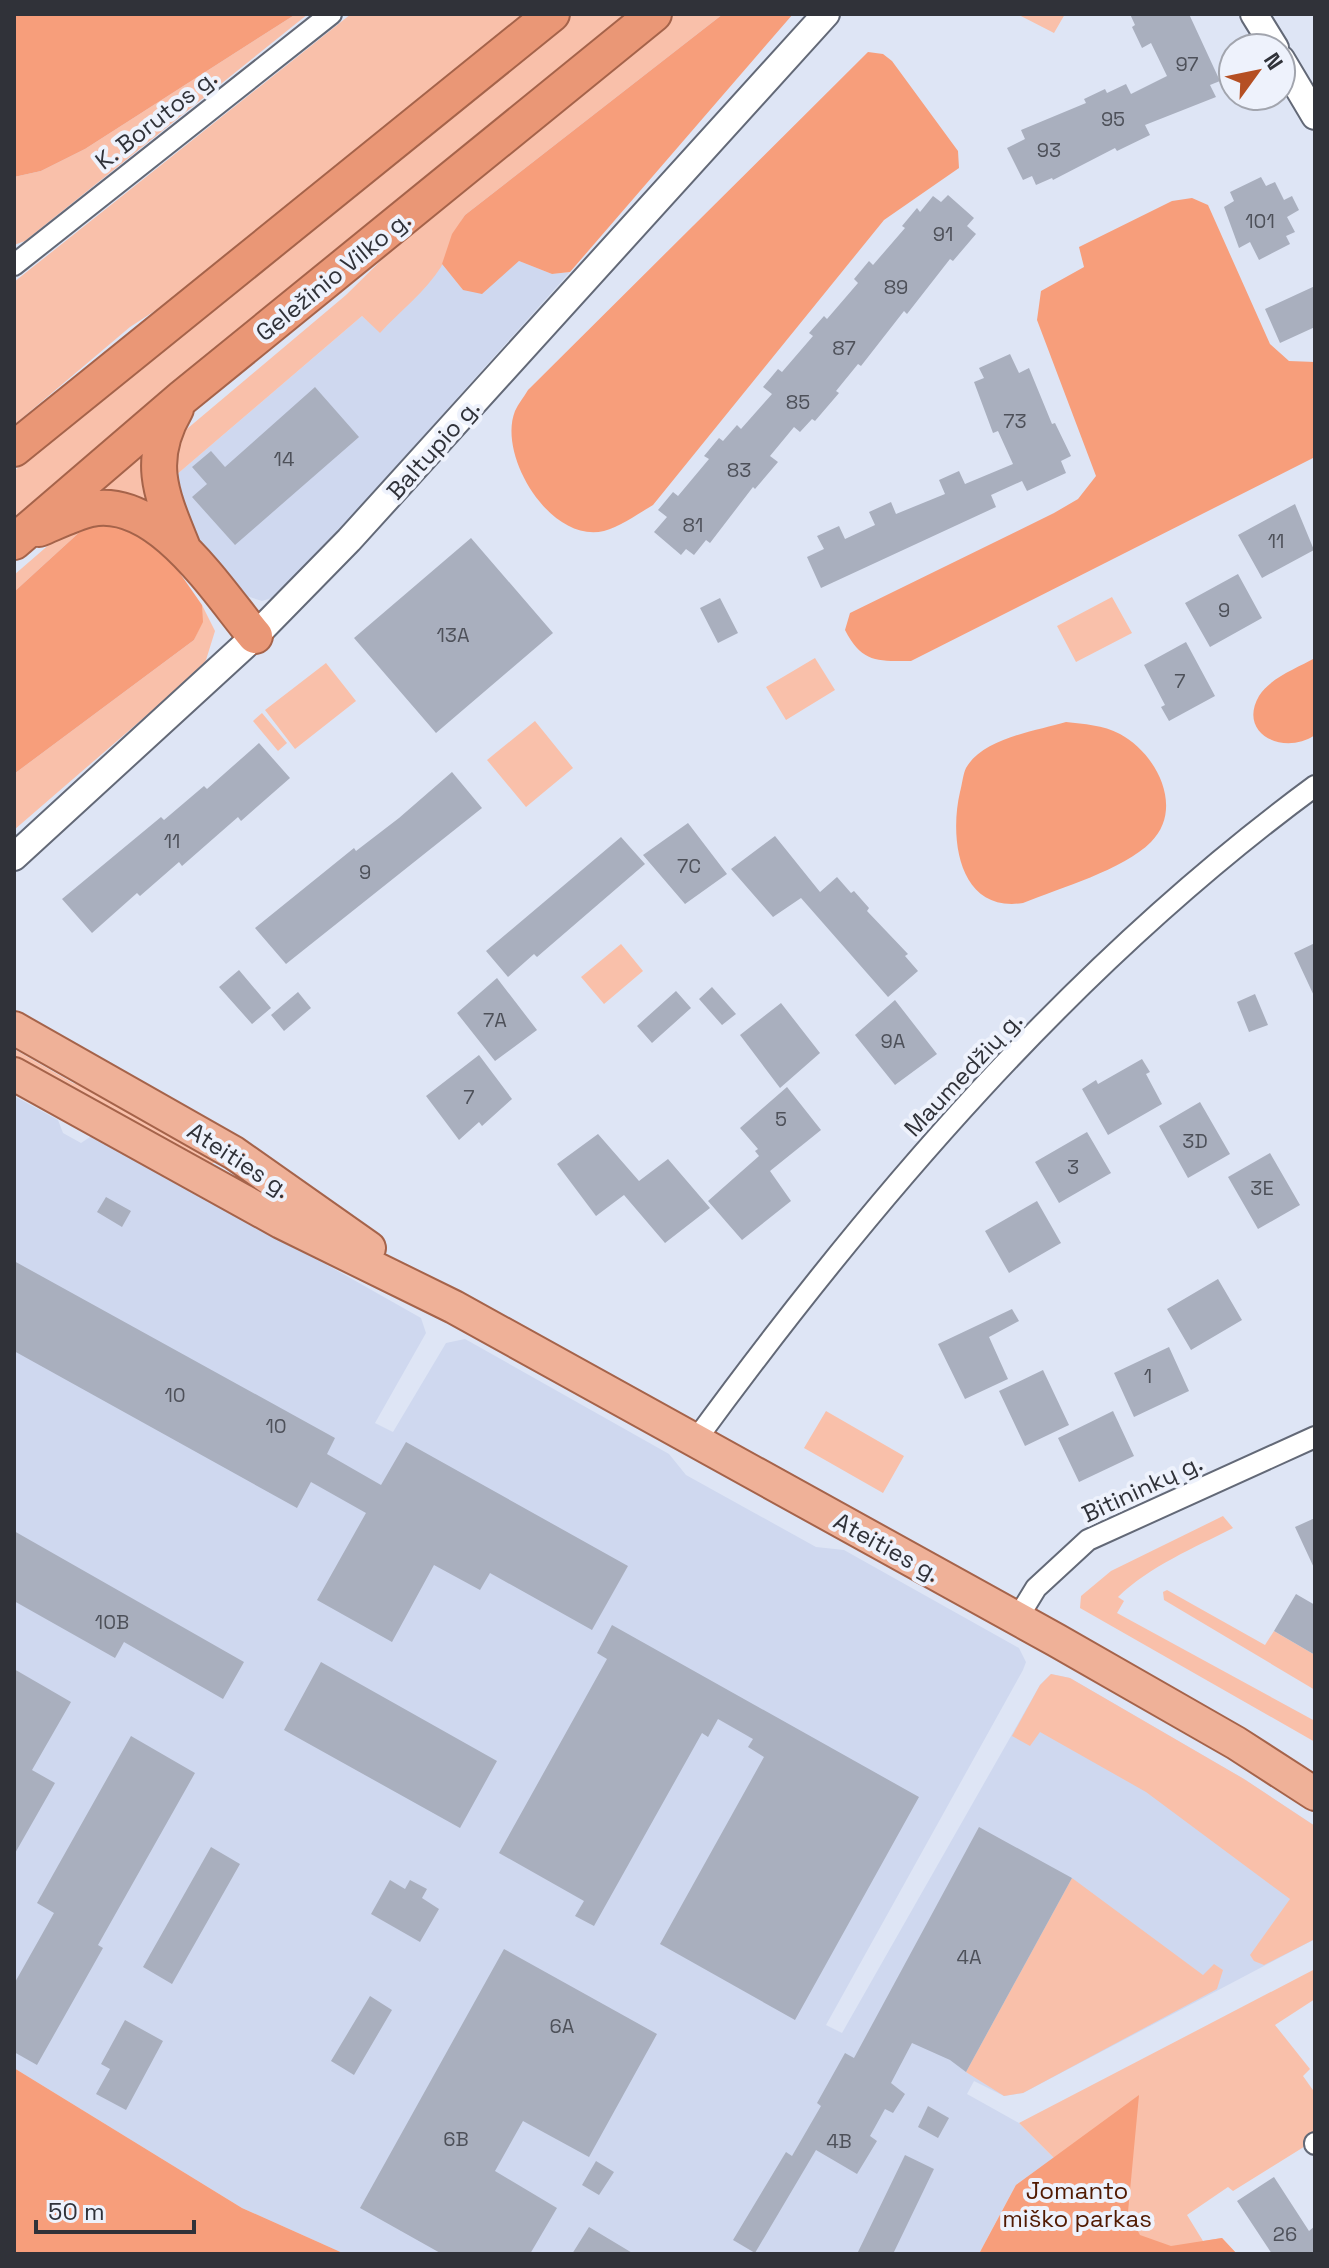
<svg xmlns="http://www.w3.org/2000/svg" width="1329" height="2268" viewBox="0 0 1329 2268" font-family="'Space Grotesk',sans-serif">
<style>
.built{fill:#cfd8ef}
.green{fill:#f9c0aa}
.forest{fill:#f79e7b}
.building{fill:#a9afbe}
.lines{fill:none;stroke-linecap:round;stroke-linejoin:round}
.minor-casing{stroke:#636977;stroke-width:24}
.tertiary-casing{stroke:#636977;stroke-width:30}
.primary-casing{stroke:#a5634a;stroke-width:36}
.trunk-casing{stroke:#a5634a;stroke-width:38}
.minor{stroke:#fff;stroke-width:20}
.tertiary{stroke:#fff;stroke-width:26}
.primary{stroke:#efb198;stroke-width:32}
.trunk{stroke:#ea9776;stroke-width:34}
.labels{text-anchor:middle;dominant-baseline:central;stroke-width:8;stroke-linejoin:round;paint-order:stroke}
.number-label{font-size:20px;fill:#4e515a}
.street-label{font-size:24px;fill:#303239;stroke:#eef2fc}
.park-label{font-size:24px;fill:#511a02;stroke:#eef2fc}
</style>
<rect width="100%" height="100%" fill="#dee5f5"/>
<path class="built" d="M519,261L552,274L570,272L281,595L262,601L234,592L187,535L168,482L362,316L380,332L442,264L463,290L502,275Z
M14,1096L58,1120L63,1133L81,1143L90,1137H101L421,1318L426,1333L375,1423L393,1432L446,1343L465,1339L669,1454L686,1475L816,1547L844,1550L1019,1648L1026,1662L1023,1670L826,2025L842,2033L1040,1685L1051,1674L1070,1678L1244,1779L1315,1826V1939L1023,2093L1004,2096L974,2081L967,2094L1019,2123L1054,2158L1016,2185L979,2254H345L242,2208L14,2068Z"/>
<path class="green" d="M296,14H308L25,241L14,245V177L41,171L85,149Z
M351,14H531L216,271L130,327L14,425V282Z
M573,14H634L14,523V471Z
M675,14H723L465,215C453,232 450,250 441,267C426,291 399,312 380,333L362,316L168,482L175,439L346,295L421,221Z
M1017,14H1065L1054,33Z
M147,449L154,503L95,495Z
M95,518L14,592V575L67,529Z
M1112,597L1132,633L1076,662L1057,626Z
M202,605L215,631L206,660L198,671L14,830V774L194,640L202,622Z
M815,658L835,690L786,720L766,687Z
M326,663L356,701L295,749L265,710Z
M262,713L287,743L278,751L253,721Z
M535,721L573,768L526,807L487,760Z
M621,944L643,971L604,1004L581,977Z
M14,1049L73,1083L107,1094L215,1158L214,1163L203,1165L14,1058Z
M826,1411L904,1456L883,1493L804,1448Z
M1223,1516L1233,1528C1194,1548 1150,1566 1118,1597L1124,1601L1117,1613L1315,1721V1742L1080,1608L1081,1596L1111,1571Z
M1167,1590L1265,1645L1274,1631L1315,1655V1690L1164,1600L1163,1592Z
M1051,1674L1070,1678L1244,1779L1315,1826V1939L1264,1965L1254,1961L1250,1955L1290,1899L1146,1792L1040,1732L1030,1746L1012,1736L1040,1685Z
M1072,1878L1203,1975L1214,1964L1223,1970L1217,1989L1023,2093L1004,2096L966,2072Z
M1315,1969V1999L1275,2025L1310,2069L1303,2076L1315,2093V2140L1233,2191L1228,2187L1187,2215L1203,2241L1222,2238L1237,2254H979L1016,2185L1054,2158L1019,2123Z"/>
<path class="forest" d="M14,14H296L85,149L41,171L14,177Z
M723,14H793L570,272L552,274L519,261L482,294L463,290L442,264L452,234L465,215Z
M868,52L883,54L892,61L958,151L959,168L884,220L653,505C639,513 620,527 604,531C551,544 497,456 515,411C518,404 524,397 528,390Z
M1192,198L1208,205L1270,344L1289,361L1315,362V457L911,661C877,661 862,663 845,630L850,613L1054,513L1078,499L1096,476L1037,320L1041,291L1084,267L1079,247L1172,201Z
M95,518L109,519L161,546L202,605L203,622L194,640L14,774V592Z
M1315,658V735C1284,756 1237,734 1259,696C1270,678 1297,668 1315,658Z
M1066,722C1084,724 1103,725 1120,734C1156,753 1185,808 1151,842C1123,870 1060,888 1023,903C959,913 949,839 960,792C962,785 963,774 966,768C983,738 1036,731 1066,722Z
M14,2068L242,2208L345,2254H14Z
M1139,2095L1128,2212L1140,2235L1171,2246L1222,2238L1237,2254H979L1016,2185Z"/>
<path class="building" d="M1130,14H1189L1220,81L1210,85L1216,97L1145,125L1150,135L1117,151L1115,148L1053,180L1052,178L1036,185L1032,176L1023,180L1007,148L1025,139L1021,130L1086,103L1084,99L1105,89L1107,93L1126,84L1131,94L1167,76L1151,43L1142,48L1132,27L1135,25Z
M1261,177L1266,186L1275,182L1284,200L1292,196L1299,210L1287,217L1295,232L1286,236L1290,244L1259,260L1250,242L1239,248L1224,207L1234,201L1230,192Z
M948,195L974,218L967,226L976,234L953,261L950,259L907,314L904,311L861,366L858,364L836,391L839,393L815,421L812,419L800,432L794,427L770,456L778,462L755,489L753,487L710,543L706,540L694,555L686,549L681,555L654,532L667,517L658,510L673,492L678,496L709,459L704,456L719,438L723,441L737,425L741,429L772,394L763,387L778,369L782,372L813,336L809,333L824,316L827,319L858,283L854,279L869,261L873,265L905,228L902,226L917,208L920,212L933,196L941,202Z
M1315,286V327L1280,343L1265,309Z
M1010,354L1019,373L1029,368L1052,424L1055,423L1071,456L1061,461L1066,473L1027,491L1022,481L991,495L996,507L821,588L807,557L824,549L817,536L839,526L845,539L875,525L869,512L891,502L896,514L945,494L939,480L959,471L965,484L1013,464L998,431L993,433L974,382L984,378L979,368Z
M315,387L359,437L235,545L192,497L207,484L192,467L211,451L225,467Z
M1295,504L1314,550L1262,578L1238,535Z
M471,538L553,633L436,733L354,638Z
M1238,574L1262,618L1210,647L1185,603Z
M720,598L738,633L718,643L700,608Z
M1186,642L1215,696L1169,721L1161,707L1165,705L1144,665Z
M259,743L290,778L241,821L238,817L182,866L179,862L140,896L137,893L92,933L62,899L161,817L164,820L204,786L207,789Z
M452,772L482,808L286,964L255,928L354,848L356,851L399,818Z
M688,823L727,874L685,904L643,855Z
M775,836L820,892L837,877L851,893L854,891L869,908L867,911L908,954L905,956L918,971L888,997L801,898L773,917L731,869Z
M621,837L645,864L537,957L534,954L508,977L486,951Z
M1315,943V998L1294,953Z
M239,970L271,1008L252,1024L219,987Z
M497,978L537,1030L495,1061L457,1013Z
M712,987L736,1014L722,1025L699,999Z
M676,991L691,1008L652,1043L637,1026Z
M298,992L311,1008L284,1031L271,1015Z
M1255,994L1268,1025L1249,1032L1237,1002Z
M895,1000L937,1054L895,1085L855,1035Z
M781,1003L820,1053L780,1088L740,1035Z
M479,1055L512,1099L482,1126L479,1122L459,1140L426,1096Z
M1142,1059L1150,1072L1146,1074L1162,1104L1108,1135L1082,1089L1096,1080L1098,1084Z
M787,1087L821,1130L770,1171L791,1201L742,1240L708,1201L759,1156L755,1151L758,1149L740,1128Z
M1200,1102L1230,1154L1188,1178L1159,1126Z
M1087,1132L1111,1173L1059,1203L1035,1162Z
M598,1134L639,1181L668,1159L710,1208L665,1243L624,1195L596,1216L557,1164Z
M1270,1153L1300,1205L1258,1229L1228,1177Z
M106,1197L131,1211L122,1227L97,1212Z
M1037,1201L1061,1243L1009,1273L985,1231Z
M14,1261L335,1438L327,1454L381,1485L406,1442L628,1566L592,1630L490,1573L480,1590L434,1565L392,1642L317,1600L366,1513L311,1482L297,1508L14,1351Z
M1218,1279L1242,1320L1191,1350L1167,1309Z
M1012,1309L1019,1321L989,1337L1008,1379L965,1399L938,1344Z
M1169,1347L1189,1391L1134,1417L1114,1373Z
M1043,1370L1069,1425L1025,1446L999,1391Z
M1113,1411L1134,1456L1079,1482L1058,1438Z
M1315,1518V1570L1295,1527Z
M14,1531L244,1662L223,1699L124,1642L115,1658L14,1601Z
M1296,1594L1315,1605V1655L1274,1631Z
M612,1625L919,1797L795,2020L660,1944L764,1757L748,1747L753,1739L718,1719L708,1737L702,1733L594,1926L575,1916L584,1901L499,1853L607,1659L597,1653Z
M321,1662L497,1761L460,1828L284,1730Z
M14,1669L71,1702L32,1770L55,1783L14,1855Z
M131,1736L195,1773L98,1945L103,1948L37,2065L14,2052V1984L54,1913L37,1903Z
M979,1827L1072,1878L966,2072L950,2060L912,2043L891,2083L905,2094L893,2113L885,2109L870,2136L877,2141L857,2174L816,2150L755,2253L733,2240L786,2152L792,2156L821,2106L817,2103L845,2053L854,2058Z
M211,1847L240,1864L172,1984L143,1967Z
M390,1880L405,1889L410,1880L427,1889L422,1898L439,1909L420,1942L371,1914Z
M504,1949L657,2034L589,2157L523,2121L495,2171L557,2208L530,2254H442L360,2208Z
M370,1996L392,2010L354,2075L331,2061Z
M125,2020L163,2041L126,2110L96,2094L110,2069L101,2064Z
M928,2106L949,2118L938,2138L918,2127Z
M905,2155L934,2169L893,2254H857Z
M596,2161L614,2172L599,2195L582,2185Z
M1274,2177L1309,2231L1315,2226V2254H1272L1237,2201Z
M589,2227L634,2254H572Z"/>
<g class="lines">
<g class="minor-casing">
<path id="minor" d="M14,265L331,14
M695,1441C872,1199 1072,965 1315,786
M1017,1619L1036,1588L1088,1540L1315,1437
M1315,2143V2144"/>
</g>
<g class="tertiary-casing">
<path id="tertiary" d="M1254,14L1275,48
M1281,59L1315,116
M14,857L255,636L349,540L826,14"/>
</g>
<g class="primary-casing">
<path id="primary" d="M14,1028L234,1153L369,1248
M14,1074L281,1222L454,1307L1056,1640L1236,1743L1315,1794"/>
</g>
<g class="trunk-casing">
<path id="trunk" d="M176,409C145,462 162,496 183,548
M14,449L552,14
M39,529C56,522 74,513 91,509C159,496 218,592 255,636
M14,542L183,397L654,14"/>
</g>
<use href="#minor" class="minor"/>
<use href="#tertiary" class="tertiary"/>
<use href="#primary" class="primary"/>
<use href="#trunk" class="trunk"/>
</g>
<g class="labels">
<g class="number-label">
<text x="1187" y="64">97</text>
<text x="1113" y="119">95</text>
<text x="1049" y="150">93</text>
<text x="1260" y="221">101</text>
<text x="943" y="234">91</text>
<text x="896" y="287">89</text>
<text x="844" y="348">87</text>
<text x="798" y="402">85</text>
<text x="1015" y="421">73</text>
<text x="284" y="459">14</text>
<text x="739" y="470">83</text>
<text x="693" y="525">81</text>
<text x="1276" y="541">11</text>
<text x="1224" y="610">9</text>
<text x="453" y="635">13A</text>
<text x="1180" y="681">7</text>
<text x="172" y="841">11</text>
<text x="689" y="866">7C</text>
<text x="365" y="872">9</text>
<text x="495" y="1020">7A</text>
<text x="893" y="1041">9A</text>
<text x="469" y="1097">7</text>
<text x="781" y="1119">5</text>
<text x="1195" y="1141">3D</text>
<text x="1073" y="1167">3</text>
<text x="1262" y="1188">3E</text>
<text x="1148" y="1376">1</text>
<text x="175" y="1395">10</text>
<text x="276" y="1426">10</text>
<text x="112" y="1622">10B</text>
<text x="969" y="1957">4A</text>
<text x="562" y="2026">6A</text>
<text x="456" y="2139">6B</text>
<text x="839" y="2141">4B</text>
<text x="1285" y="2234">26</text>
</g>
<g class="street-label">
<text transform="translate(156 119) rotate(-38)">K. Borutos g.</text>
<text transform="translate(333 276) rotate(-39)">Geležinio Vilko g.</text>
<text transform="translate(433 449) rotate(-48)">Baltupio g.</text>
<text transform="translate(963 1074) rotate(-47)">Maumedžių g.</text>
<text transform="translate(239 1160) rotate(33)">Ateities g.</text>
<text transform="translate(1142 1488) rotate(-25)">Bitininkų g.</text>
<text transform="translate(887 1547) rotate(29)">Ateities g.</text>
</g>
<g class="park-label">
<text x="1077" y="2190">Jomanto<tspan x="1077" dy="28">miško parkas</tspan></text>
</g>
</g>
<rect width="1329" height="2268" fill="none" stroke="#303239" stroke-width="32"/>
<g transform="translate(1257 72) rotate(57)"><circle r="38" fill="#eef2fc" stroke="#a2a5ae" stroke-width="2"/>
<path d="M0-6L14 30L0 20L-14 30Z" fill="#b54f23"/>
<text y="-12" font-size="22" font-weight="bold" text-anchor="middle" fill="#303239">N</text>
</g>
<path d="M36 2220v12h158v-12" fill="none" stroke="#303239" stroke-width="4"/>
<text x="48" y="2220" font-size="24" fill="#303239" stroke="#eef2fc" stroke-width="6" paint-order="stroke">50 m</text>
</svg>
